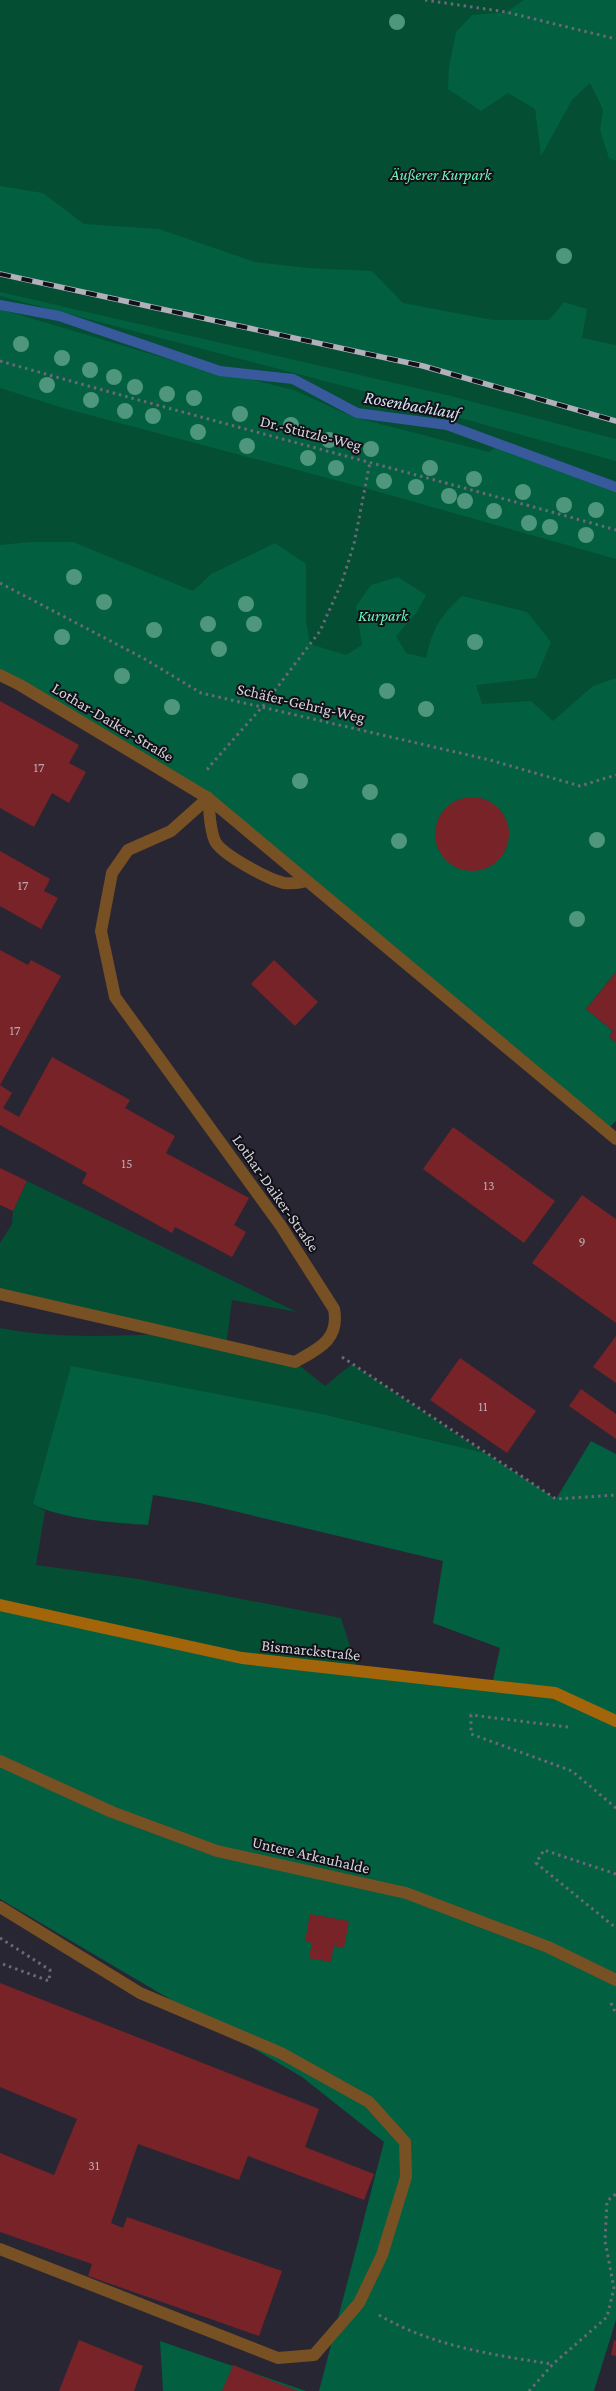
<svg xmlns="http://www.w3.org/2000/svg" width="616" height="2391" viewBox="0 0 616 2391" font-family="'Crimson Pro',serif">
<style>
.green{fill:#044e34}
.forest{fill:#025f40}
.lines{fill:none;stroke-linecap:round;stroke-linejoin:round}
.stream{stroke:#39599d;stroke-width:10}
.building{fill:#772327}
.path{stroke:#6b6975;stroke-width:3;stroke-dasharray:2.5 4;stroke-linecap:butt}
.lane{stroke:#775023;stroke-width:12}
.street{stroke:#775023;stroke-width:12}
.secondary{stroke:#a2650a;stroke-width:12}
.rail-casing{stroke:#b2b1bb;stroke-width:5.5}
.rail{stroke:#111016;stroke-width:4;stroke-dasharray:11;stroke-linecap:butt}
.tree{fill:#4e977d}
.labels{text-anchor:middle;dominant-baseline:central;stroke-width:4;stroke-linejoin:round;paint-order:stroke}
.number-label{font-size:14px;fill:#bca6ae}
.park-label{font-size:16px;font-style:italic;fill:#6df4b9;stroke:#111016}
.street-label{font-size:16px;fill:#d3d2db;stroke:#111016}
.water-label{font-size:18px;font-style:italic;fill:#d5e0f3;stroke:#111016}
</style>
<rect width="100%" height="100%" fill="#292634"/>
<path class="green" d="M0,0H616V398L0,249Z
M0,274L423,366L616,423V958L0,632Z
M27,1181L297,1312L232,1300L226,1347L295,1362L325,1386L352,1364L485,1453L327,1415L33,1504L45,1511L36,1565L138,1579L341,1618L358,1671L242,1658L0,1605V1328C54,1339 111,1336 165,1334L0,1295V1243L12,1224L13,1211Z"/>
<path class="forest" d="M524,0H616V161L609,158L600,130L603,110L590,83L572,100L541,156L535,109L508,93L481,111L448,89L449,67L456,32L472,15L506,12Z
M0,186L43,193L84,224L159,229L255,262L308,268L372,271L403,303L493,320H549L564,302L587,309L582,338L616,345V421L423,366L0,274Z
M0,292L451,396L616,439V461L359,390L0,296Z
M0,309L171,360L294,390L353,417L489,452L501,444L616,487V559L365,488L63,408L0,388Z
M31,542H73L193,591L211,574L275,543L306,564V622L310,644L346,655L362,645L356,606L371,585L398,577L426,595L417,612L396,636L406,653L426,658C433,628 439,617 462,596L527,612L551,642L536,678L476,685L482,704L531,701L553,721L593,686L616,678V972L586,1009L613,1031L609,1037L616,1043V1121L606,1131L208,798L0,675V545Z
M71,1366L327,1415L485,1453L556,1499L591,1441L616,1454V2320L594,2391H319L384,2142L302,2077L0,1899V1605L242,1658L492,1685L500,1648L433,1623L443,1561L200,1503L153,1495L148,1525C117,1523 59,1519 33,1504Z
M160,2341L306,2391H163Z"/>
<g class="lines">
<path class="stream" d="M0,305L59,316L220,371L293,379L357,413L447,425L616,487"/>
</g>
<path class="building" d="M0,701L79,745L69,763L86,772L69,803L52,793L34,827L0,808Z
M435 834a37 37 0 1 1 74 0a37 37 0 1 1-74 0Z
M0,851L50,879L44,891L58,898L41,929L0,906Z
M0,950L28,965L31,960L61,976L0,1085Z
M274,960L318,1002L295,1026L251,984Z
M616,972V1043L609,1037L613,1031L586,1009Z
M52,1057L130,1100L125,1108L175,1136L166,1153L249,1198L234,1225L246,1232L232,1257L175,1227L172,1233L82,1183L87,1173L0,1125V1085L12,1093L3,1108L19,1117Z
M453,1127L555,1201L524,1243L423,1169Z
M0,1168L27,1181L13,1211L0,1205Z
M582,1195L616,1219V1323L532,1263Z
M616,1336V1383L593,1367Z
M460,1358L536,1411L507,1453L430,1400Z
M581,1389L616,1414V1439L569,1406Z
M310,1914L349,1921L344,1948L334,1946L331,1962L309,1958L312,1943L305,1941Z
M0,1983L319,2109L305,2147L374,2174L364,2200L248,2156L239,2180L138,2144L111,2223L123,2228L127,2217L282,2271L259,2336L88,2276L92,2264L0,2232V2153L54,2175L77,2119L0,2087Z
M79,2340L143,2366L134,2391H59Z
M614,2340L616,2341V2356L611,2355Z
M233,2365L298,2391H222Z"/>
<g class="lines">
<path class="path" d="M425,0L506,12L616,39
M0,361C205,420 411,472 616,530
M0,583L143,658L201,693L490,760L580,786L616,775
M208,770V768L263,706L320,631L342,582L354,544L370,462
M342,1357L556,1499L616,1495
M568,1727L471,1715V1734L572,1771L616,1808
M616,1874L544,1850L536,1863L616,1928
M0,1938L50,1970L49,1981L0,1963
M611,2003L616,2014
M379,2315C432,2346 493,2355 552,2364
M529,2391L553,2364L607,2317L614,2288L605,2241L607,2201L616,2194"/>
<path class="lane" d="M208,798C210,812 209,828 215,841C221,854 269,880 284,883C292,884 299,883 307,881
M0,1294L295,1362C318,1349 340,1340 334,1309L281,1226L115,997L101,931L112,873L128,850L171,831L208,798
M0,1907L140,1993L281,2053L369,2102L405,2142L406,2177L382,2255L359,2303L314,2355L278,2358L0,2249"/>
<path class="street" d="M0,675L20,685L208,798L616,1139
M0,1761L112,1812L217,1851L406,1893L548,1947L616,1980"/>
<path class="secondary" d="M0,1605L242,1658L555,1693L616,1721"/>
<g class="rail-casing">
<path id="rail" d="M0,274L423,366L616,421"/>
</g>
<use href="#rail" class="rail"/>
</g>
<g class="tree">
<circle cx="397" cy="22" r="8"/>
<circle cx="564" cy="256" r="8"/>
<circle cx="21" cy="344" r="8"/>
<circle cx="62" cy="358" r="8"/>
<circle cx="90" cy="370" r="8"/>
<circle cx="114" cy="377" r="8"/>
<circle cx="47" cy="385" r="8"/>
<circle cx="135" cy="387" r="8"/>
<circle cx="167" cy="394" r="8"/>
<circle cx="194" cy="398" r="8"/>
<circle cx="91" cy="400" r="8"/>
<circle cx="125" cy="411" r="8"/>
<circle cx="240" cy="414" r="8"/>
<circle cx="153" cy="416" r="8"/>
<circle cx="291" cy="425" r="8"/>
<circle cx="198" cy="432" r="8"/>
<circle cx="329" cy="440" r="8"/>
<circle cx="247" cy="446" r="8"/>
<circle cx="371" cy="449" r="8"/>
<circle cx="308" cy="458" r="8"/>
<circle cx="336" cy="468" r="8"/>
<circle cx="430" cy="468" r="8"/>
<circle cx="474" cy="479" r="8"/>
<circle cx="384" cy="481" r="8"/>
<circle cx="416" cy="487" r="8"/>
<circle cx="523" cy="492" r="8"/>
<circle cx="449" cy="496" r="8"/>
<circle cx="465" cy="501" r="8"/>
<circle cx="564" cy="505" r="8"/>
<circle cx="596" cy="510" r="8"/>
<circle cx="494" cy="511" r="8"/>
<circle cx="529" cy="523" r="8"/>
<circle cx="550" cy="527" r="8"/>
<circle cx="586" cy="535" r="8"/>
<circle cx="74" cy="577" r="8"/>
<circle cx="104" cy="602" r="8"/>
<circle cx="246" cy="604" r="8"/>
<circle cx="208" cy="624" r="8"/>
<circle cx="254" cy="624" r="8"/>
<circle cx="154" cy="630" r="8"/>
<circle cx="62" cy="637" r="8"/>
<circle cx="475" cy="642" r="8"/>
<circle cx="219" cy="649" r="8"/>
<circle cx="122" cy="676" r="8"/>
<circle cx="387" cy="691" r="8"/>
<circle cx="172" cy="707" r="8"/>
<circle cx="426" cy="709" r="8"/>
<circle cx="300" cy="781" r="8"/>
<circle cx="370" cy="792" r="8"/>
<circle cx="597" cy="840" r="8"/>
<circle cx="399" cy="841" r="8"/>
<circle cx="577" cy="919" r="8"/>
</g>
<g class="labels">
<g class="number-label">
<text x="39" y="767">17</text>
<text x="23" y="885">17</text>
<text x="15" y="1030">17</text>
<text x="127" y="1163">15</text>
<text x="489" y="1185">13</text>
<text x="582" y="1241">9</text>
<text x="483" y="1406">11</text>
<text x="94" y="2165">31</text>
</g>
<g class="park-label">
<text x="441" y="174">Äußerer Kurpark</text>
<text x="383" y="615">Kurpark</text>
</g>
<g class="street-label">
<text transform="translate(311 433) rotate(14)">Dr.-Stützle-Weg</text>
<text transform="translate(301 703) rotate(13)">Schäfer-Gehrig-Weg</text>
<text transform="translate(113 722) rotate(31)">Lothar-Daiker-Straße</text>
<text transform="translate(276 1193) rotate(55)">Lothar-Daiker-Straße</text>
<text transform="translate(311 1650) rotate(6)">Bismarckstraße</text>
<text transform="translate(311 1855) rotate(13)">Untere Arkauhalde</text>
</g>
<g class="water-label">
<text transform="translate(412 405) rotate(10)">Rosenbachlauf</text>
</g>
</g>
</svg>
